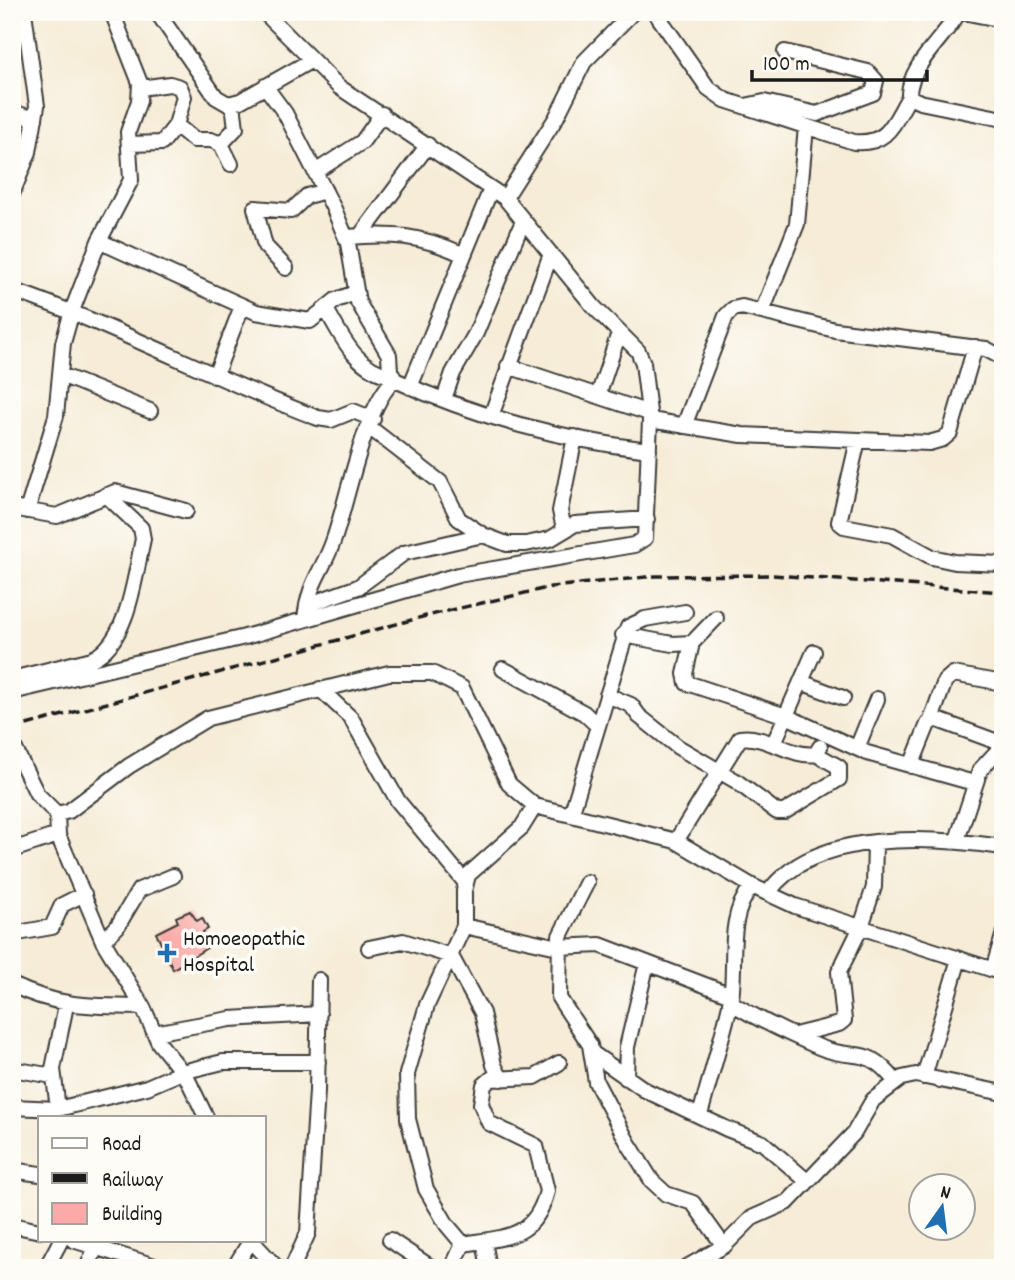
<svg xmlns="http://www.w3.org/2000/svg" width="1015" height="1280" viewBox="0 0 1015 1280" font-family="Dekko,sans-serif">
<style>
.building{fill:#faaba9}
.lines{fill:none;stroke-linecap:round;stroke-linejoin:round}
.minor-casing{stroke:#3d3b38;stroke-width:18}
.minor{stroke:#fff;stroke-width:14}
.rail{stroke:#1c1c1c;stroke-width:3.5;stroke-dasharray:10 5;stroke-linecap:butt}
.poi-dot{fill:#1f6fb2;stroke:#fdfcf7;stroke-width:2.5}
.labels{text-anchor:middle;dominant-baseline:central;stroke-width:7;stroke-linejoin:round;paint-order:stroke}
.poi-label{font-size:23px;fill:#1c1c1c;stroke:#fdfcf7;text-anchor:start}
</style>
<rect width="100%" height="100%" fill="#fdfcf7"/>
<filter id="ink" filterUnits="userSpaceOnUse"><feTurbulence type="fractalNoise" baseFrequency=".0143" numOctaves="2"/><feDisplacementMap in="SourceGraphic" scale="14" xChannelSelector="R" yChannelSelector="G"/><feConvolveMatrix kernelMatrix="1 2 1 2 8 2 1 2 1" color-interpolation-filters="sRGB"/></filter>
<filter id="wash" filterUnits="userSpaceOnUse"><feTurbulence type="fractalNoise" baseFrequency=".00686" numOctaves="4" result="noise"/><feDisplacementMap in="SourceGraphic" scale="28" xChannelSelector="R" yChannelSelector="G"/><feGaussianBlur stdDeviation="1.57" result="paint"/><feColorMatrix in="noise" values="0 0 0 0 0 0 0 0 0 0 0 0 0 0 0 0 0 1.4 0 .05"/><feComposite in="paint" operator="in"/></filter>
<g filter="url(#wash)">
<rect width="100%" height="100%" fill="#f6ecd7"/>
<g id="blocks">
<path class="building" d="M190,911L197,921L202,918L208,929L203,932L210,946L173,969L156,933L178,922L176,917Z"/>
</g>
</g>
<g filter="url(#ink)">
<use href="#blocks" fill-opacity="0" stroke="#3d3b38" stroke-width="2"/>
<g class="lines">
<g class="minor-casing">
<path id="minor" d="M157,12L216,97L228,104L240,101L312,60
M655,12L708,88L725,100L854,142C889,145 893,123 909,97
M959,12C946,36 907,67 909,97L920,102L1003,119
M963,12L1003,20
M265,86L285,113L334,209L348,243L358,302L389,355L390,371L395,380C474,416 563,440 649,450
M140,88L170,84L180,87L184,97L176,125
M745,106L764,102L817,114L873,93L876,81L868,72L785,52
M12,112L35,119
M129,144L162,143L176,125L194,140H211L221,144L231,164
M221,144L236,128L233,104
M315,172L362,142L382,114
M12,194L29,152L37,106L24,12
M505,198L556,118L584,62L633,12
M360,236L428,145
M346,237C392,233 420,235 462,254
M99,241L256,312L310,321L336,300L355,293
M286,268L265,246L255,208L291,211L307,196L325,191
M12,290C117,326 214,379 318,418L331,420L353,411L373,419
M326,309C342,337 356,370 392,376
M762,312L797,224L806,127
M508,366L649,413
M61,375L150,411
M215,376L242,306
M410,387L491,189
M598,396L619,333
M444,399L453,373L476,333L523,221
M491,416L551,254
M650,420L742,435L929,443L943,439L950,433L975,347
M684,426L726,316L733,309L742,307L835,330L986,349L1003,358
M369,427L440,482L459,519L483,535L507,544H526L550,539L575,524L647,519
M858,440L839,522L844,526L892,535L932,557L955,562L1003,564
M12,508L57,516L115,492L186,511
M27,511L56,416L63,343L72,311L99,241L131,180L128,132L139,101L140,83L112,12
M564,528L560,511L575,437
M307,605L358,587L404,553L483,535
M305,619C309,580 323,572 334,539C347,502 366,401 395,380
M623,635L673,644L692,643L716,618
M692,643L685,674L687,683L786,716L867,753L974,783
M503,669L584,713L598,726
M12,679L92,659C129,642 135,574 143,539L141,528L106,495
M801,682L843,698
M320,689L351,718L398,801L465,882
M12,692L245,637L458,575L634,545L645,538L650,420L643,363L638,351L594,307L505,198L339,87L264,12
M607,695L631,705L639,716L678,747L736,781L777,812H784L839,779V767L816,754
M931,720L945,681L953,674L1003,683
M12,743L37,794L57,814L69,811L129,766L208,718L389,673H432L462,688L509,784L535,806L676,841L752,886L795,906L1003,973
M774,743L814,652
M857,748L877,699
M911,766L928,724L935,719L1003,744
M57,814L58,835L103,941L143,1007L159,1043L187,1078L206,1117
M571,815L628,627L645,619L685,612
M957,840L980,770L1003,745
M676,841L740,738C766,734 791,758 816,754L820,747
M12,850L58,835
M587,882L560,936L559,998L590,1045L596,1082L627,1141L652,1181L666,1194L693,1203L724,1246
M768,893C814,828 934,837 1003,847
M464,926L558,947L600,945L731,995
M12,934L52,927L62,905L84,894
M103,941L117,927L139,890L173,876
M369,948L403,941L451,956L482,1013L494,1065L501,1079
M993,970L1003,936
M12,985C61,1008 90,1006 143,1007
M730,1002C759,1020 789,1034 819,1047C857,1063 864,1042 896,1082
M154,1033L230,1019L319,1014
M795,1035L839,1024L844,1020L839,972L861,927L874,887L875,843
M592,1053L645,1090L727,1129L763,1143L807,1181
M12,1069L53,1076
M924,1077L959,959
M626,1078L627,1047L647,963
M12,1107L58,1109L147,1087L182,1072L223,1062H318
M58,1109L53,1069L66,1005
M700,1115C710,1078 721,1042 730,1005C738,965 724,920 752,886
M12,1170L40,1174
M12,1225L40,1231
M73,1240L161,1268
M251,1240L277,1268
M390,1240L432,1268
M484,1241L489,1268
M463,1244C505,1237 535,1239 547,1191L536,1146L489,1123L481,1104L484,1085L491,1079L535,1077L559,1063
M707,1255L718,1268
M46,1268L61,1240
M87,1268L99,1240
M234,1268L251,1240
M292,1268L308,1233L317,1091L319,980
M452,1268L463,1244L447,1225L426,1189L408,1119L407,1074L427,1005L464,926V891L468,875L522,827L535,806
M685,1268L724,1246L752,1218L788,1202L854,1133L873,1100L902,1078L916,1075L1003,1093"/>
</g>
<use href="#minor" class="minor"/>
<path class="rail" d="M12,729L426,616L551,587L656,576L773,575L1003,592"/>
</g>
</g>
<path class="poi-dot" d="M163.5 942.5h7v7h7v7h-7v7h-7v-7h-7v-7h7z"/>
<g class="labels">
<g class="poi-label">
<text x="183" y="940">Homoeopathic<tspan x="183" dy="26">Hospital</tspan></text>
</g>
</g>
<rect width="1015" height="1280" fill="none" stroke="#fdfcf7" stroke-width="42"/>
<rect x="38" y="1116" width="228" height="126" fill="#fdfcf7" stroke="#a3a29f" stroke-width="2"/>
<rect x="52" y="1138" width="35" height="10" fill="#ffffff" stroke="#a3a29f" stroke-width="2"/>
<text x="102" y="1150" font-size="21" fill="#1c1c1c">Road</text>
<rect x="52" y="1173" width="35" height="10" fill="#1c1c1c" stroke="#a3a29f" stroke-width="2"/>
<text x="102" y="1186" font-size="21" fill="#1c1c1c">Railway</text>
<rect x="52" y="1203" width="35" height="21" fill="#faaba9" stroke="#a3a29f" stroke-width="2"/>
<text x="102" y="1220" font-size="21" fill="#1c1c1c">Building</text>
<g transform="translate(942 1207) rotate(14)"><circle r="33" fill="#fdfcf7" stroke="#a3a29f" stroke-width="2"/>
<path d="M0-5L12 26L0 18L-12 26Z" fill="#1f6fb2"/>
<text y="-10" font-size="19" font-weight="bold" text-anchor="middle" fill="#1c1c1c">N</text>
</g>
<path d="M752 70v10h175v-10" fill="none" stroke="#1c1c1c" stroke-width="3.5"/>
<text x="763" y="70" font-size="21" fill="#1c1c1c" stroke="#fdfcf7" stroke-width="5" paint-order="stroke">100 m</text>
</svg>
